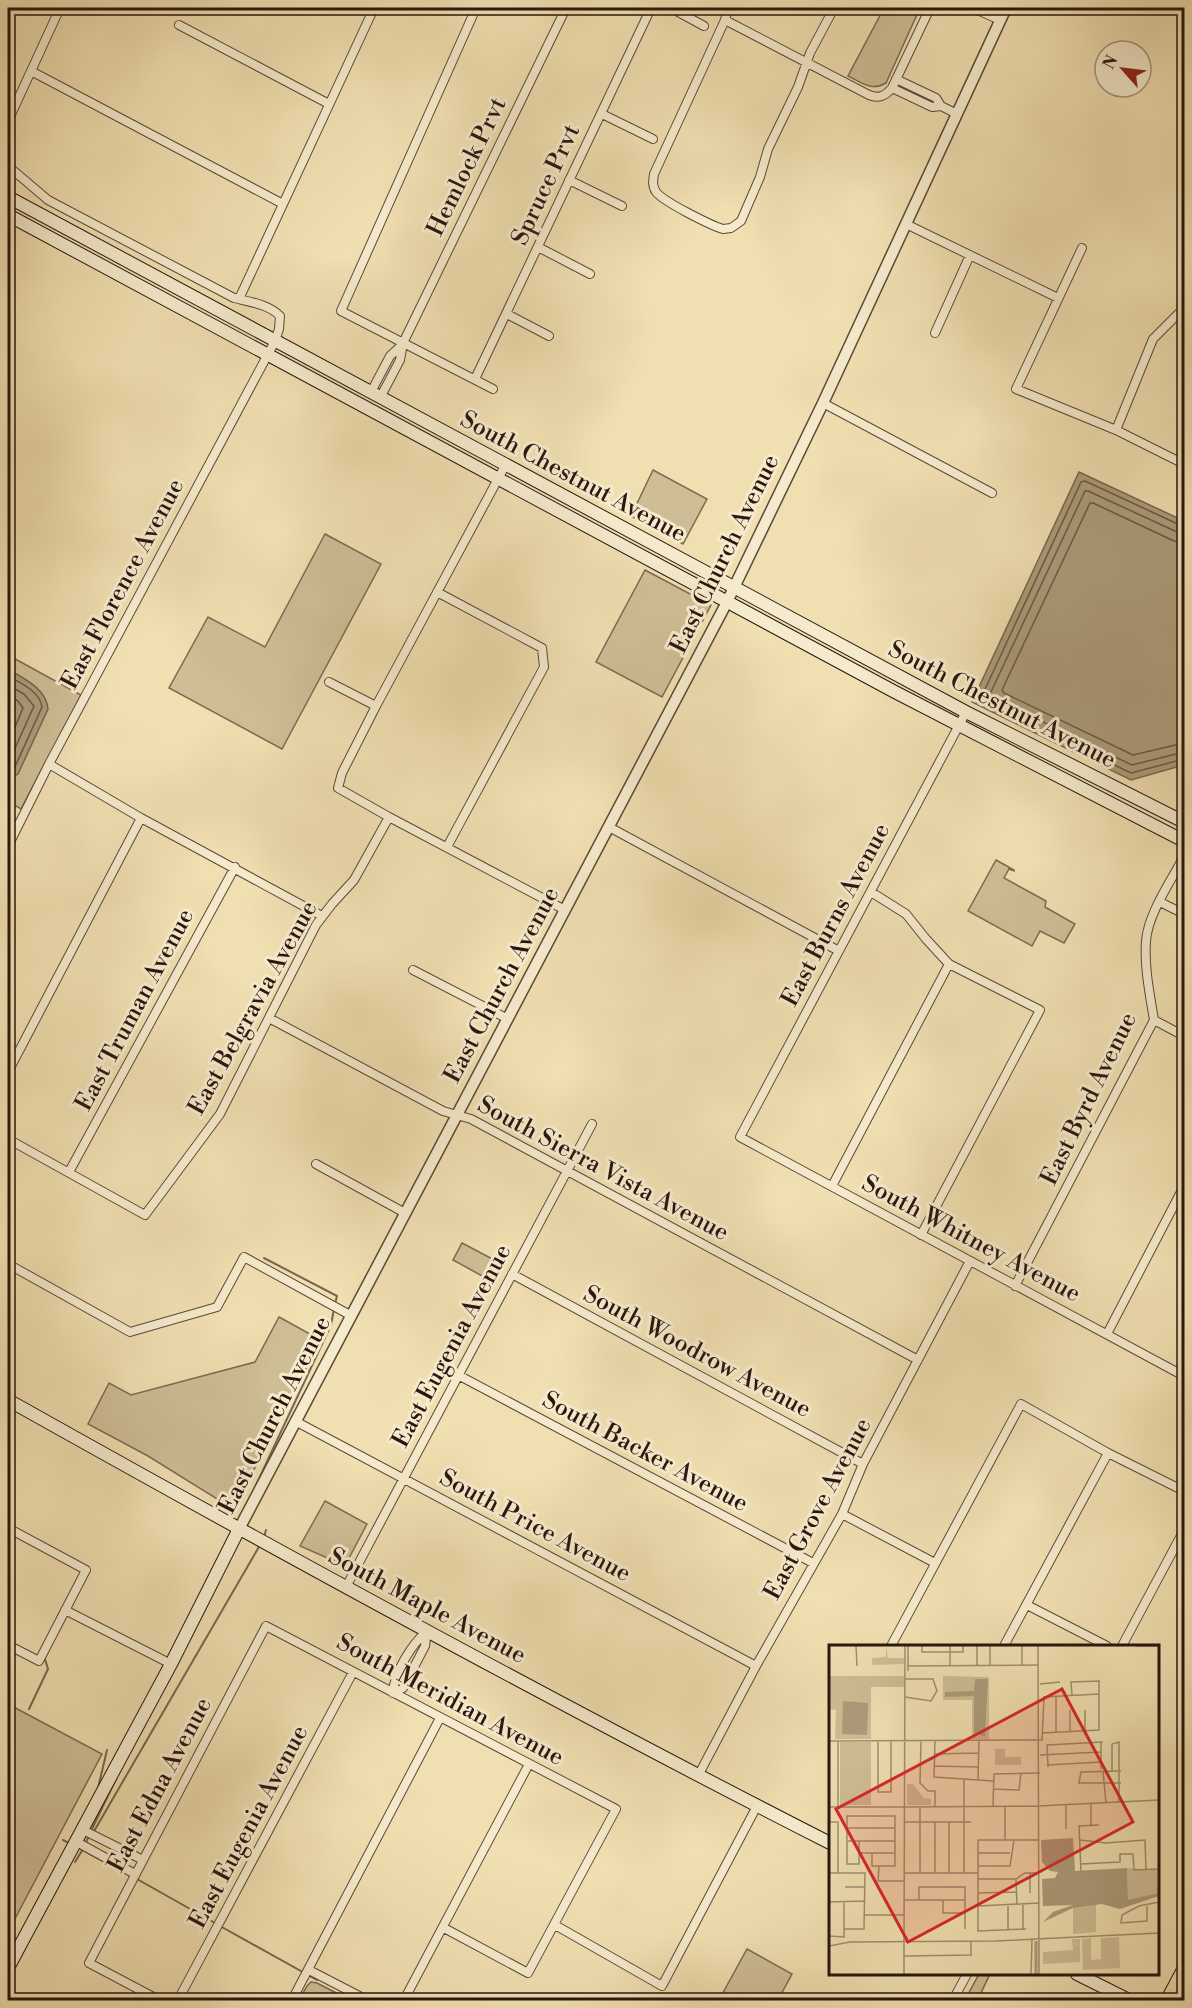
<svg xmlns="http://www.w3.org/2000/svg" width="1192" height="2008" viewBox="0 0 1192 2008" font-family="'Libre Bodoni',serif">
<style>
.green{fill:#cebd95;stroke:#7c6a52;stroke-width:1.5}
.water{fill:#ac9b7a;stroke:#78664f;stroke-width:1.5}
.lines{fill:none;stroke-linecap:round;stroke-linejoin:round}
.shore{stroke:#6a5844;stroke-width:1.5}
.stream{stroke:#78664f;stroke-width:2}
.minor-casing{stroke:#5b4837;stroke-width:10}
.tertiary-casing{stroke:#5b4837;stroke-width:13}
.secondary-casing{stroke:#29160e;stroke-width:14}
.primary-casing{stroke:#29160e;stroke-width:16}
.minor{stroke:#f5eacc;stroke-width:8}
.tertiary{stroke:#f5eacc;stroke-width:10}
.secondary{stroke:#f5eacc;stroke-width:12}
.primary{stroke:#f0dfb1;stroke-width:14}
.labels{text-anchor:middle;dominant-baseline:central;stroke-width:6;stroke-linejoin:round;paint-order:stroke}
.street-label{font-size:24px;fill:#29160e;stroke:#f5eacc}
.inset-river{fill:none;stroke:#ac9b7a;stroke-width:3}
.inset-road{fill:none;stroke:#a08f70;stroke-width:1.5}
.view{fill:#d62828;fill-opacity:0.15;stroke:#d62828;stroke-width:3}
.inset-edge{fill:none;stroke:#29160e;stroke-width:3}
</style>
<rect width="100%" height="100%" fill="#f0dfb1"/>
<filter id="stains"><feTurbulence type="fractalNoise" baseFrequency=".00333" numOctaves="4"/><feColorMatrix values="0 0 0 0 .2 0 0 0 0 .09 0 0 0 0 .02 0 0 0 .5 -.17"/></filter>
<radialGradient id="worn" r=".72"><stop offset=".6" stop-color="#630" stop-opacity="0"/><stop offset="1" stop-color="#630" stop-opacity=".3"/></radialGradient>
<path class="green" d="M884,8H920L886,83C872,92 861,82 848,76Z
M653,470L707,499L683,544L631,516Z
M325,534L381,564L282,749L169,688L208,617L265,647Z
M645,570L711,605L662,697L596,662Z
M8,655L81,695L21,809L8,801Z
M996,860L1014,870V871L1009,869L1004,878L1046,901L1045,907L1075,924L1064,943L1040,931L1032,946L968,911Z
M462,1243L504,1265L495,1283L453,1260Z
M279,1317L321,1340L272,1432L237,1505L230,1507L148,1456L88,1424L109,1383L131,1395L255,1362Z
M325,1501L367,1524L347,1562L341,1564L300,1546Z
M8,1704L102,1754L8,1932Z
M747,1949L792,1974L778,2000H719Z
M979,1974H990L981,1993L996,2000H965Z
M311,1982L317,1983L350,2000H299L307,1986Z"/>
<path class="water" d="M1079,472L1184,521V765L1131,780L972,702Z
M8,669C24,679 46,688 48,709L18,774L8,779Z"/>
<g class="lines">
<path class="shore" d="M1184,526L1180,525L1085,481L1081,482L981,698L982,701L1131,773L1184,759
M1184,534L1177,532L1088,491H1085L990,694L992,697L1132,765L1184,752
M1184,543L1174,541L1093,503H1090L1002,690L1004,693L1133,755L1184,743
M8,676C20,683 40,691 42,707L14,769L8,773
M8,685L24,694L34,706L8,764
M8,695L18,701L23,708L8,744"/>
<path class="stream" d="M264,1258L337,1296L335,1304
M250,1498L331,1325L334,1309
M264,1537L266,1530
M29,1709L48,1669L44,1656
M98,1788L107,1750
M91,1831L117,1777
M93,1833L260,1545
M63,1840L71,1844
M81,1849L116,1868
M82,1850L89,1836
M75,1862L83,1849
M137,1879L215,1923
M220,1926L317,1980"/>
<g class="minor-casing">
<path id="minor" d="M476,8L341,311L493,389
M671,8L704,26
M728,8L725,20L654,174C653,180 652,186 656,192C664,202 710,225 723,229L731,228L741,221L760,177L768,149L798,87L810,53L834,8
M973,8L1000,20
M725,20L869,95C879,99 885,96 892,88L930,8
M179,25L329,104
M31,71L283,204
M896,79L936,98L941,106
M892,88L932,107L941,106L957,114
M602,114L653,139
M8,121L60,8
M8,166L48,200L234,298C250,302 268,304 280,316L279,329L275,341L49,764L8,846
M569,180L622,206
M906,224L1058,298
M538,247L590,274
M1082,248L1016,389L1116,430L1184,464
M239,299L374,8
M507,314L549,336
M935,333L970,255
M475,379L651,8
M371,392L390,356L403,344
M380,398L400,360L403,343L566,8
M823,403L992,493
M1116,430L1153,339L1184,308
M506,464L376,706L342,773L338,788L389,817L565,910
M437,592L542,648L544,667L447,847
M329,682L376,706
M966,712L740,1137L1184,1376
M49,764L141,818L322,916
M609,827L839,951
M871,892L906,914L926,939L949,964L1040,1010L921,1235
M1160,902L1184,914
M413,970L508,1019
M269,1018L443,1111L471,1119L918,1360
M1154,1020L1184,1036
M8,1072L141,818
M8,1139L145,1215L220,1114L316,925L332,904L354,880L389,817
M316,1164L405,1213
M69,1172L235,867
M832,1186L949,964
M8,1264L130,1332L217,1307L244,1257L350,1315
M512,1274L863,1464
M1015,1286L1154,1020C1150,995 1144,967 1146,941C1148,913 1172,880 1184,856
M1107,1334L1184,1186
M458,1375L813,1563
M295,1421L756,1666
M842,1514L935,1563
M8,1528L86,1570L39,1661L8,1645
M346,1587L592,1124
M1027,1605L1107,1646
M65,1610L171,1664
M891,1646L1021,1404L1108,1453L1184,1491
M1004,1646L1108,1453
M1122,1646L1184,1530
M393,1693L403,1688L425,1646L427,1631
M393,1693C394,1672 412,1644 427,1631
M699,1774L756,1666L842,1514L863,1464L970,1261
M81,1829L143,1860
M75,1841L135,1874
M555,1925L662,1986L757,1806
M309,1970L367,2000
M159,2000L89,1963L266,1626L616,1809L528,1973L444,1928
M178,2000L353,1672
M292,2000L440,1718
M404,2000L529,1764
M953,2000L967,1974"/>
</g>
<g class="tertiary-casing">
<path id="tertiary" d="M239,1529L727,602L823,403L1006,8"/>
</g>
<g class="secondary-casing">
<path id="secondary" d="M8,197L966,712L1184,822
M8,215L895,692L1184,841
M8,1400C279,1552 553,1702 830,1843
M8,1968L171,1664L239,1529
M1077,1974L1129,2000"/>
</g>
<g class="primary-casing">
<path id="primary" d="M1168,2000L1184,1970"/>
</g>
<use href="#minor" class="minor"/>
<use href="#tertiary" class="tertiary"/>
<use href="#secondary" class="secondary"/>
<use href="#primary" class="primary"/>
</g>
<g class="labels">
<g class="street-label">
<text transform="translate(467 167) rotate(-64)">Hemlock Prvt</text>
<text transform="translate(546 185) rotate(-65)">Spruce Prvt</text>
<text transform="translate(573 477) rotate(28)">South Chestnut Avenue</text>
<text transform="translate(725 554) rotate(-64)">East Church Avenue</text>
<text transform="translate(123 584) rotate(-62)">East Florence Avenue</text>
<text transform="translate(1002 705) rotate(27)">South Chestnut Avenue</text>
<text transform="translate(836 915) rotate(-62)">East Burns Avenue</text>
<text transform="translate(502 985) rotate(-62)">East Church Avenue</text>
<text transform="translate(253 1008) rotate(-61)">East Belgravia Avenue</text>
<text transform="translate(135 1010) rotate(-62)">East Truman Avenue</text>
<text transform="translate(1089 1099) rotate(-64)">East Byrd Avenue</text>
<text transform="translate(603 1169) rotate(28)">South Sierra Vista Avenue</text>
<text transform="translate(971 1239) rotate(28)">South Whitney Avenue</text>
<text transform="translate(452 1346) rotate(-62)">East Eugenia Avenue</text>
<text transform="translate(697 1352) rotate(28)">South Woodrow Avenue</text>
<text transform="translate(275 1415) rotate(-63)">East Church Avenue</text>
<text transform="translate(645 1452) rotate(28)">South Backer Avenue</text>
<text transform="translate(818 1509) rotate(-62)">East Grove Avenue</text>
<text transform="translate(535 1526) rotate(28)">South Price Avenue</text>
<text transform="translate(427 1606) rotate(28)">South Maple Avenue</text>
<text transform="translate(450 1700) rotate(28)">South Meridian Avenue</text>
<text transform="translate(160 1785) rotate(-62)">East Edna Avenue</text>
<text transform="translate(249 1827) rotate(-62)">East Eugenia Avenue</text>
</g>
</g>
<g transform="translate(829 1645)">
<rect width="330" height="330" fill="#f0dfb1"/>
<path d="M57,1L59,13H75V19L43,20V13L57,12ZM0,31H75V42H42V94H6L7,65L0,64ZM114,31L160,32V94H143V55H114ZM11,97H42V160H11ZM166,104H176V112H192V120H166ZM78,139H84L95,153L102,154V160H78ZM298,223L330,225V248L299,256ZM267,259V287L244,289V263ZM290,292L291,323L254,325L253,294L262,293V315L272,314V293ZM243,294H251V317L214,319V307L244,305Z" fill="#cebd95"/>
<path d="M146,34H159L156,91L145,89V51L116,52V47L145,46ZM14,56L39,58L38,90L13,89ZM244,193L246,226L298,223L299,255L330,248V251L291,264L273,259L244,263L214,277L224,267L244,260L214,261L213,234L226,233L229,227L221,226L213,217L212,195Z" fill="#ac9b7a"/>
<path class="inset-river" d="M207,296V329"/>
<path class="inset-road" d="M27,1L28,21M93,1V7H134V1M121,1V21M148,1V21M209,1L210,329M307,1H328M161,20V1M79,21L210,20M193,21V1M79,26V1M76,34H104L108,46L102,56L76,52M211,39L231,37M227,51V88M214,52L270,49M241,65V87M256,86V65M213,88L270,85V36L242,37L243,50M92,95L91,138L99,146H106V161M106,95L105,132L164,136M0,96L213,95L215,52M9,96V162M49,96V147H62V96M272,97V124M105,109L149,108M211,110L272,107M219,120L272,117M105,121L149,122M219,122L218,100L274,97M274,126L277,158M283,126V99L290,97V157M292,126L252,127L250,138H292M135,135V228M149,135L150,95M164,144L190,145L192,128M262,159V180M237,160V184M164,161L165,129L211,128M0,162H75M75,162L209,161L330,155M0,177H9V228M75,177H142M106,177V228M18,183H66M176,195V161M251,195L277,198L316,195L317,225M18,196H66M30,196V219H18V171H66V221H43V209M30,208H66M149,208H181M252,219L291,217V209H304L305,225L330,224M50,221L49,236H75M149,221H181L185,195M252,226L250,181L270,180M0,228H36L35,284H15M75,228H149M91,228V162M120,228V177M201,228V248M149,234H187L196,228H209M187,234L188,260M16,242H36M149,248L187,247M75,255H136M90,255V242H136V284M114,255V268H136M0,257L35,256M194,260V284M149,261L210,258M318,261V276L292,278L293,270L310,261L330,257M36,270H75M197,284L149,286V195H210M179,285V261M0,291L15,292V256M75,294L76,1M0,301L21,297L167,296L330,288M75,311L142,310V297M75,329V294M202,329L203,295"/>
<path class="view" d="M233,44L304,177L79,297L7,164Z"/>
<rect width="330" height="330" class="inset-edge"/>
</g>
<rect width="1192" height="2008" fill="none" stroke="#f0dfb1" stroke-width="30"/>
<rect x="9" y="9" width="1174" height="1990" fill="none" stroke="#29160e" stroke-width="3"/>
<rect x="15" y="15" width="1162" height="1978" fill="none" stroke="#29160e" stroke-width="1.5"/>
<g transform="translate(1123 69) rotate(298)"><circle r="28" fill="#f5eacc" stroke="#a39580" stroke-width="1.5"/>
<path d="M0-4.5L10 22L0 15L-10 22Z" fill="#8f2418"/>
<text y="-9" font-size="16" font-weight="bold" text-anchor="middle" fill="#29160e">N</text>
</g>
<rect width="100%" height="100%" filter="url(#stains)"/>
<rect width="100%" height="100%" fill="url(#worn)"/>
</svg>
